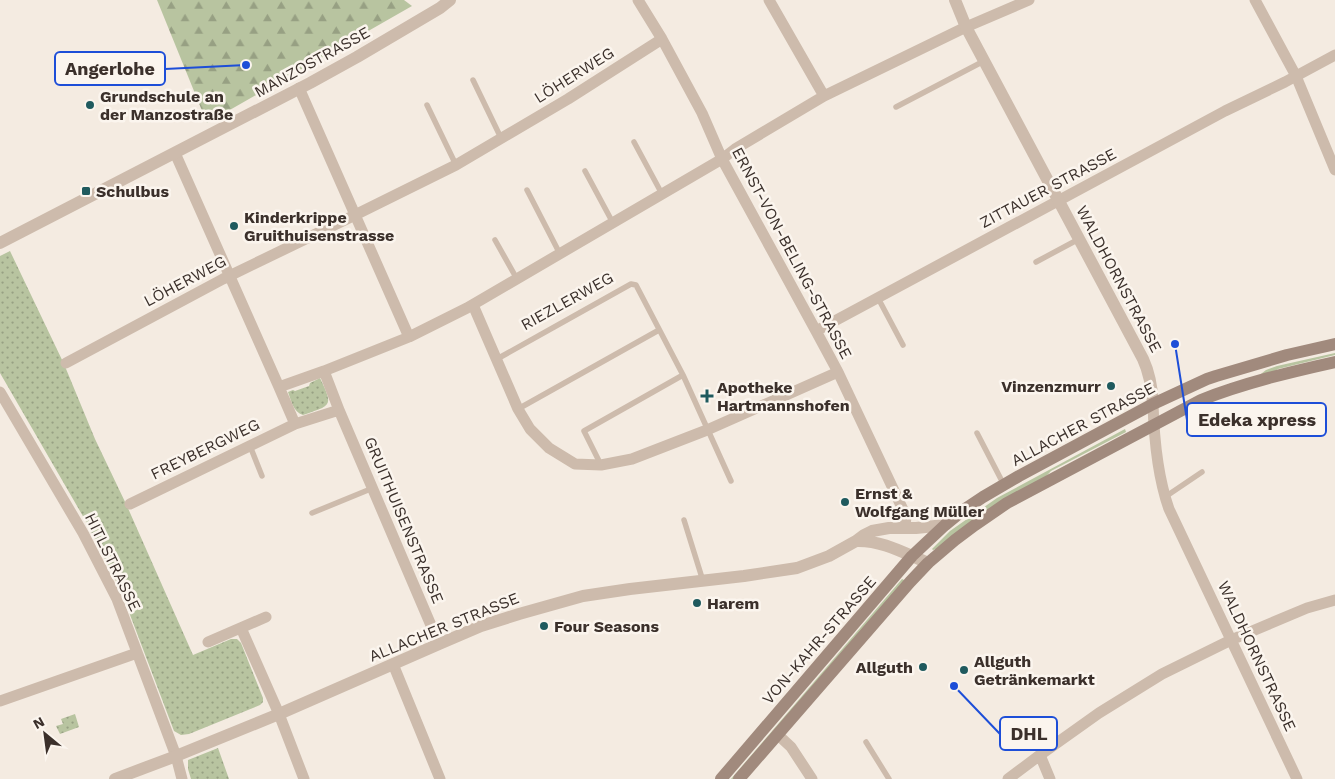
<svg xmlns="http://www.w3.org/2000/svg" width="1335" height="779" viewBox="0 0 1335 779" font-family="'Work Sans',sans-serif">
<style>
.green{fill:#b8c4a0}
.forest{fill:url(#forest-firs)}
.park{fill:url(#park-dots)}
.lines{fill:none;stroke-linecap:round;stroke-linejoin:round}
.service{stroke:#cdbbac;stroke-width:5.5}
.minor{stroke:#cdbbac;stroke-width:11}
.tertiary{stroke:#cdbbac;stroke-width:12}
.secondary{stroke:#a18a7d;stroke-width:12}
.poi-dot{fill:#1f5a5e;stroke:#fbf5ee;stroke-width:2}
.labels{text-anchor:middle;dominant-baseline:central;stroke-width:5;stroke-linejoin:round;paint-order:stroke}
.street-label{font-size:16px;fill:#3b302b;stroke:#fbf5ee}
.poi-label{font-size:16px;font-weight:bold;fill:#3b302b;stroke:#fbf5ee;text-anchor:start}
.leader{fill:none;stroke:#1d4ed8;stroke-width:2}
.callout-dot{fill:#1d4ed8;stroke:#fbf5ee;stroke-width:2}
.callout{fill:#fbf5ee;stroke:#1d4ed8;stroke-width:2}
.callout-label{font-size:18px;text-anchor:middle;font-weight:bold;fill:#3b302b}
</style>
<defs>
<pattern id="forest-firs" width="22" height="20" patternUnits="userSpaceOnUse" patternTransform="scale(1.25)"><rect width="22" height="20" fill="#b8c4a0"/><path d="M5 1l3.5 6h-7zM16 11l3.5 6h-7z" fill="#97a083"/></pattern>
<pattern id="park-dots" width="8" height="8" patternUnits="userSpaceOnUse" patternTransform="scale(1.25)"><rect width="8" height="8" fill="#b8c4a0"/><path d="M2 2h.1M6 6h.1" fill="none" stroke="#97a083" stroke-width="1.8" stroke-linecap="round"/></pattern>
</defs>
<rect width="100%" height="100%" fill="#f4ebe1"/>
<path class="green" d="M1335,353V355L1278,369L1267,376L1257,377L1266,370L1277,366Z
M1125,429L1126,432L1051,471L1041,482L942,547L933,550L932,549L950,531L997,498Z
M902,579L906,581L734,779H731Z"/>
<path class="forest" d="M157,0H404L412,6L207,123Z"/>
<path class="park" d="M10,251L64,364L95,439L127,506L193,655L231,639H237L241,643L263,698V702L260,705L189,734L181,735L174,731L121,591L84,518L0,373V256Z
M320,378C334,407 331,405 303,415C293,412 291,400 288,392L293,390L295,391L309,386L310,383Z
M75,714L79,727L60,734L56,726L63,724L61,719Z
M218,748L229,779H191L188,769V760Z"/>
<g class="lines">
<path class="service" d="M473,80L501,138
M427,105L456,165
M896,107L984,61
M634,142L662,194
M585,171L613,223
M527,190L560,254
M495,240L517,279
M1036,262L1079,239
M878,298L903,345
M497,359L631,284L636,285L683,375L731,481
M518,409L659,330
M977,433L1004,485
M250,446L262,476
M601,465L584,431L683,375
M1165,497L1202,472
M312,513L373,488
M684,520L703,581
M866,742L889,779"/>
<path class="minor" d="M638,0L662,39L702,113L722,159L816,331L838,372L906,516L905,527
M769,0L824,96
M1255,0L1296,76L1335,170
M299,88L409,337
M175,153L279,387
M473,305L518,409L530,429L549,448L575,464L601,465L632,459L707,430L838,372
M816,331L1225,111L1285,82L1335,55
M66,363L223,279L355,215L456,165L568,99L662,39
M324,371L409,337L467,308L722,159L735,149L824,96L966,27L1029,0
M0,392L83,533L117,599L176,756L182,779
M1153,404C1154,437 1158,478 1169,509L1297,779
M339,410L439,644
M130,504L295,424L339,410L324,371L279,387L295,424
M241,628L279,714L304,779
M208,642L266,617
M393,664L440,779
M0,701L137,653
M777,734L791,747L812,779
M1040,755L1050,779
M1008,779L1040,755L1099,713L1162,674L1231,640L1307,608L1335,600"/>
<path class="tertiary" d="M955,0L966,27L1143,359C1150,374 1152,388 1153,404
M0,243L310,83L357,57L440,8L450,0
M856,541C882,540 904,553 928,563
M115,779L176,756L279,714L439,644L481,626L519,614L583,596L630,589L744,576L797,568L829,556L856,541L864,535L872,531L889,528H916L945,525"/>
<path class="secondary" d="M721,779L912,556L945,525L962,511L983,497L1019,476L1153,404L1207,379L1216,376L1287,355L1335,344
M739,779L910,582L928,563L955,540L975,525L1007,503L1201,400C1244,383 1290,372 1335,362"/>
</g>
<g class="poi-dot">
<circle cx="90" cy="105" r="5"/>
<rect x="81" y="186" width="10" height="10" rx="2.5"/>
<circle cx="234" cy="226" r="5"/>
<circle cx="1111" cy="386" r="5"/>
<path d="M704.5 388.5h5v5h5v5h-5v5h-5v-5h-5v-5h5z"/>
<circle cx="845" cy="502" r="5"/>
<circle cx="697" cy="603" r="5"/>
<circle cx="544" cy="626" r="5"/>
<circle cx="923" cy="667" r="5"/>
<circle cx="964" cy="670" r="5"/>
</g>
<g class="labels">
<g class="street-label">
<text transform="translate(312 62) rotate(-29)">MANZOSTRASSE</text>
<text transform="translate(574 75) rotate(-32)">LÖHERWEG</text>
<text transform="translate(1048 188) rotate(-28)">ZITTAUER STRASSE</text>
<text transform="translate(792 253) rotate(62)">ERNST-VON-BELING-STRASSE</text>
<text transform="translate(1119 279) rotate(62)">WALDHORNSTRASSE</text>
<text transform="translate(185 281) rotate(-28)">LÖHERWEG</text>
<text transform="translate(567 301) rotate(-29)">RIEZLERWEG</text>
<text transform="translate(1083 424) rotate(-28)">ALLACHER STRASSE</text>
<text transform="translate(205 449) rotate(-26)">FREYBERGWEG</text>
<text transform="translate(404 520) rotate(67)">GRUITHUISENSTRASSE</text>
<text transform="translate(113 562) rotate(64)">HITLSTRASSE</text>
<text transform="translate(444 627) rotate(-22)">ALLACHER STRASSE</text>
<text transform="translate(819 640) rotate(-49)">VON-KAHR-STRASSE</text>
<text transform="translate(1257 656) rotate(65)">WALDHORNSTRASSE</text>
</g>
<g class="poi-label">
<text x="100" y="96">Grundschule an<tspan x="100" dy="18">der Manzostraße</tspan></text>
<text x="96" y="191">Schulbus</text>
<text x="244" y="217">Kinderkrippe<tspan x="244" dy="18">Gruithuisenstrasse</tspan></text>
<text x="1101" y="386" text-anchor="end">Vinzenzmurr</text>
<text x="717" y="387">Apotheke<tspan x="717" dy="18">Hartmannshofen</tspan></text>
<text x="855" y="493">Ernst &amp;<tspan x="855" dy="18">Wolfgang Müller</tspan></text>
<text x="707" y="603">Harem</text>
<text x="554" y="626">Four Seasons</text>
<text x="974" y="661">Allguth<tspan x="974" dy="18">Getränkemarkt</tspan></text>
<text x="913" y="667" text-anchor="end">Allguth</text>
</g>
</g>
<path class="leader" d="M246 65L165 69M1175 344L1187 420M954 686L1000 734"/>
<g class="callout-dot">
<circle cx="246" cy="65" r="5"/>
<circle cx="1175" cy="344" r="5"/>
<circle cx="954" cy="686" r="5"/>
</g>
<g class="callout">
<rect x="55" y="52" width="110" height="33" rx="5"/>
<rect x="1187" y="403" width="139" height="33" rx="5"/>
<rect x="1000" y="717" width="57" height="33" rx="5"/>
</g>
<g class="callout-label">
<text x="110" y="75">Angerlohe</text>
<text x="1257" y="426">Edeka xpress</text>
<text x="1029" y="740">DHL</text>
</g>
<g transform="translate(45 734) rotate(331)" stroke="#fbf5ee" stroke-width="4" paint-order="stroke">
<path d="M0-4L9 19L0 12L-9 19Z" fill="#3b302b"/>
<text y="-8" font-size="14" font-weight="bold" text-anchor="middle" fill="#3b302b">N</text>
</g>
</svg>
